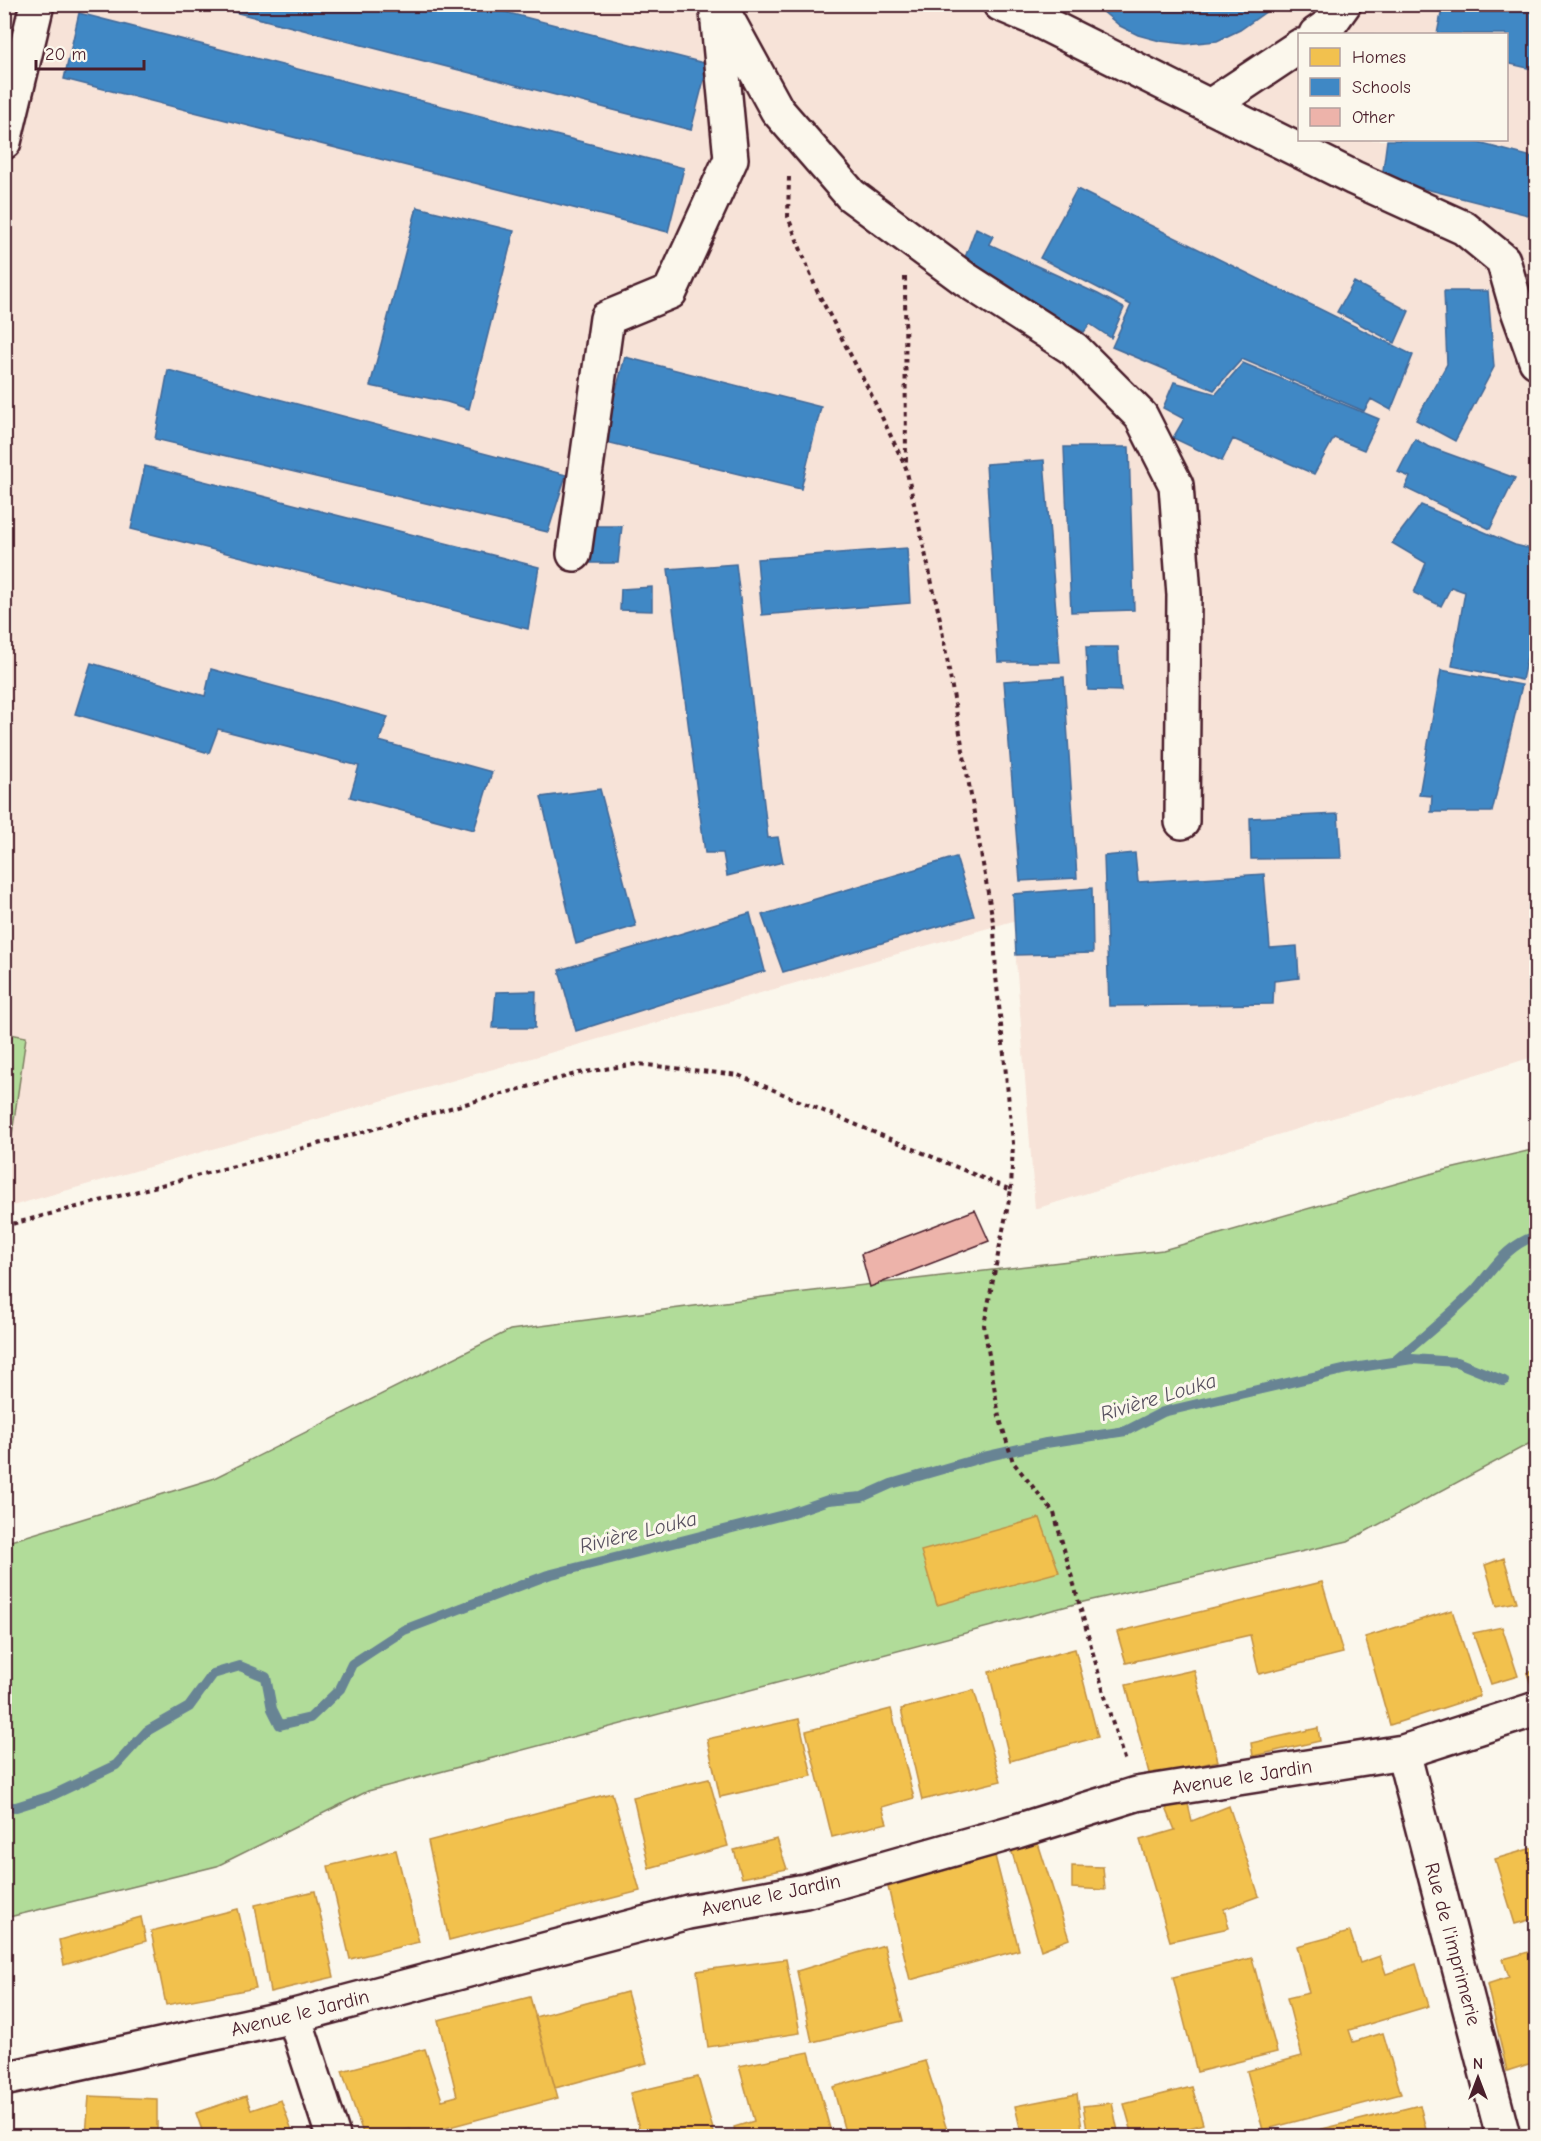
<svg xmlns="http://www.w3.org/2000/svg" width="1541" height="2141" viewBox="0 0 1541 2141" font-family="'Comic Neue',sans-serif">
<style>
.built{fill:#f7e3d8;fill-rule:evenodd}
.green{fill:#b1dc99;stroke:#7e7e62;stroke-width:1.5}
.homes{fill:#f2c14e;stroke:#c09044;stroke-width:1.5}
.schools{fill:#3f88c5;stroke:#426897;stroke-width:1.5}
.lines{fill:none;stroke-linecap:round;stroke-linejoin:round}
.stream{stroke:#678494;stroke-width:10}
.building{fill:#edb3aa;stroke:#4a1f2b;stroke-width:1.5}
.minor-casing{stroke:#4a1f2b;stroke-width:38}
.path{stroke:#4a1f2b;stroke-width:4;stroke-dasharray:4.5 4.5;stroke-linecap:butt}
.minor{stroke:#fbf7ec;stroke-width:33}
.labels{text-anchor:middle;dominant-baseline:central;stroke-width:6;stroke-linejoin:round;paint-order:stroke}
.street-label{font-size:20px;fill:#4a1f2b;stroke:#fbf7ec}
.water-label{font-size:21px;font-style:italic;fill:#595260;stroke:#fbf7ec}
</style>
<rect width="100%" height="100%" fill="#fbf7ec"/>
<filter id="ink" filterUnits="userSpaceOnUse"><feTurbulence type="fractalNoise" baseFrequency=".0167" numOctaves="2"/><feDisplacementMap in="SourceGraphic" scale="12" xChannelSelector="R" yChannelSelector="G"/><feConvolveMatrix kernelMatrix="1 2 1 2 8 2 1 2 1" color-interpolation-filters="sRGB"/></filter>
<g filter="url(#ink)">
<path class="built" d="M5,5H1536V1056L1035,1209L1013,921L5,1208ZM1300,34H1506V140H1300Z"/>
<path class="green" d="M5,1033L26,1037L8,1162L4,1161Z
M1536,1149V1440L1348,1541L1079,1603L368,1791L217,1866L5,1918L4,1543L212,1479L510,1330L771,1296L1163,1250L1437,1172Z"/>
<path class="homes" d="M1040,1518L1059,1572L937,1605L921,1551Z
M1504,1558L1517,1602L1497,1606L1485,1565Z
M1322,1582L1343,1653L1259,1674L1250,1635L1126,1663L1117,1632Z
M1452,1610L1480,1696L1390,1725L1365,1637Z
M1502,1627L1518,1676L1491,1684L1473,1633Z
M1075,1649L1098,1737L1010,1761L989,1672Z
M1194,1670L1218,1761L1150,1777L1126,1685Z
M1536,1670V1699L1527,1673Z
M974,1690L1001,1781L922,1800L901,1709Z
M891,1709L914,1798L882,1807L887,1823L832,1837L806,1731Z
M799,1719L812,1776L720,1797L707,1739Z
M1318,1728L1320,1741L1253,1756L1251,1743Z
M709,1779L728,1846L649,1868L633,1797Z
M612,1793L640,1891L449,1940L428,1841Z
M1187,1800L1192,1821L1229,1806L1259,1896L1224,1909L1229,1928L1170,1941L1140,1840L1175,1830L1166,1808Z
M777,1839L787,1869L742,1878L734,1850Z
M1037,1840L1069,1939L1041,1950L1011,1849Z
M1536,1847V1918L1515,1924L1495,1859Z
M396,1850L419,1942L350,1959L328,1866Z
M995,1856L1019,1950L910,1980L888,1887Z
M1072,1866L1103,1867L1105,1890L1072,1888Z
M315,1891L334,1977L270,1992L255,1905Z
M238,1909L256,1988L166,2005L151,1931Z
M141,1917L146,1941L64,1965L59,1940Z
M1350,1932L1360,1963L1380,1956L1386,1974L1416,1964L1429,2006L1349,2030L1353,2042L1383,2033L1401,2094L1263,2130L1247,2071L1302,2056L1287,1998L1309,1993L1297,1946Z
M884,1945L903,2021L812,2042L797,1971Z
M1536,1950V2079L1532,2063L1507,2071L1487,1984L1509,1977L1503,1959Z
M1252,1958L1277,2052L1197,2072L1173,1977Z
M786,1959L800,2033L708,2047L697,1971Z
M627,1992L647,2063L555,2088L535,2017Z
M530,1997L558,2098L416,2136L410,2129L374,2136H364L342,2071L425,2049L442,2100L457,2096L438,2020Z
M809,2052L832,2136H736L734,2127L754,2121L739,2066Z
M925,2061L947,2130L924,2136H846L833,2087Z
M698,2077L715,2136H641L630,2093Z
M1192,2087L1203,2124L1163,2136H1133L1124,2104Z
M1077,2094L1083,2136H1022L1015,2106Z
M89,2096L157,2099V2136H86Z
M246,2096L251,2110L281,2100L294,2136H204L196,2113Z
M1112,2103L1119,2136H1088L1083,2106Z
M1420,2105L1427,2134L1418,2136H1294Z"/>
<path class="schools" d="M203,4H474L708,64L691,130Z
M1098,4H1277L1240,30L1217,41L1186,44L1160,41L1138,35L1120,26L1101,10Z
M1443,4H1521L1536,9V70L1506,63V34H1437Z
M79,13L684,168L668,232L64,79Z
M1387,140H1467L1536,158V217L1382,178Z
M1077,189L1413,355L1391,410L1371,399L1364,411L1242,359L1214,390L1112,347L1131,305L1040,258Z
M417,207L514,231L469,409L447,402L370,386Z
M976,228L993,236L989,244L1098,294L1124,308L1111,338L1090,324L1084,332L974,276L978,266L964,260Z
M1354,282L1409,311L1395,343L1337,312Z
M1444,291H1488L1494,367L1455,441L1416,420L1447,364Z
M625,357L821,407L801,489L602,441Z
M1243,363L1379,419L1364,450L1334,438L1314,474L1233,439L1222,461L1173,438L1184,419L1163,408L1174,382L1216,394Z
M168,370L566,475L548,532L155,439Z
M1415,439L1427,446L1515,478L1490,529L1405,488L1410,477L1398,472Z
M1064,447H1129L1134,610L1071,612Z
M1044,460L1060,662H998L986,464Z
M145,466L539,567L528,629L131,529Z
M1421,505L1515,545L1536,550V614L1522,680L1452,666L1465,592L1451,587L1441,606L1414,593L1426,563L1392,543Z
M591,526H622L618,563H591Z
M907,548L910,603L762,615L757,559Z
M736,564L768,838L778,837L783,862L727,876L723,853H705L668,569Z
M652,587V611L620,610L621,589Z
M1086,647H1118L1121,691L1088,690Z
M91,663L205,696L211,669L388,717L379,741L492,772L474,830L350,797L359,766L218,729L209,753L75,714Z
M1441,670L1522,685L1492,812H1431L1432,796L1419,795Z
M1064,677L1077,878L1020,881L1004,681Z
M600,789L636,926L576,944L541,797Z
M1338,814L1341,858L1251,859L1250,818Z
M1135,853L1138,882L1264,874L1270,948L1297,946L1299,978L1274,981L1273,1004L1109,1006L1104,856Z
M956,857L974,916L783,972L762,915Z
M1092,888L1093,953L1016,955L1013,894Z
M750,913L765,971L576,1031L559,970Z
M536,991L535,1028H493L496,992Z"/>
<g class="lines">
<path class="stream" d="M1395,1361C1422,1338 1450,1315 1475,1290C1494,1269 1506,1245 1536,1236
M4,1807H16L51,1796L116,1765L147,1731L189,1707L213,1674L240,1666L266,1677L272,1709L280,1725L310,1718L340,1689L352,1664L404,1630L548,1575L787,1514L828,1500L862,1497L891,1484L984,1457L1046,1443L1126,1431L1163,1412L1347,1369L1412,1359L1457,1362L1504,1381"/>
</g>
<path class="building" d="M975,1210L989,1241L870,1287L861,1254Z"/>
<g class="lines">
<g class="minor-casing">
<path id="minor" d="M719,4L777,110L851,195L965,279L1074,349L1141,416L1176,485L1184,595L1182,822
M1000,4L1031,17L1354,178L1464,228L1503,260L1516,305L1536,361
M1316,34L1329,25L1344,4
M1210,106L1300,46
M4,142L37,4
M574,554L607,318L670,292L731,159L717,12
M1403,1752L1503,2136
M294,2016L333,2136
M4,2079L294,2016L688,1912L805,1891L1017,1831L1136,1794L1403,1752L1536,1709"/>
</g>
<path class="path" d="M789,177L788,217L817,291L870,392L906,468L940,619L994,927L996,976L1013,1143L1011,1190
M905,277L906,465
M4,1226L307,1147L579,1073L637,1064L738,1075L1011,1190L984,1325L999,1416L1013,1462L1054,1513L1111,1718L1125,1762"/>
<use href="#minor" class="minor"/>
</g>
</g>
<g class="labels">
<g class="street-label">
<text transform="translate(1242 1777) rotate(-9)">Avenue le Jardin</text>
<text transform="translate(771 1895) rotate(-12)">Avenue le Jardin</text>
<text transform="translate(1453 1944) rotate(75)">Rue de l'imprimerie</text>
<text transform="translate(300 2013) rotate(-14)">Avenue le Jardin</text>
</g>
<g class="water-label">
<text transform="translate(1158 1397) rotate(-17)">Rivière Louka</text>
<text transform="translate(638 1532) rotate(-14)">Rivière Louka</text>
</g>
</g>
<rect width="1541" height="2141" fill="none" stroke="#fbf7ec" stroke-width="24"/>
<rect x="12" y="12" width="1517" height="2117" fill="none" stroke="#4a1f2b" stroke-width="2" filter="url(#ink)"/>
<rect x="1298" y="33" width="210" height="108" fill="#fbf7ec" stroke="#b4a19f" stroke-width="1.5"/>
<rect x="1310" y="48" width="30" height="18" fill="#f2c14e" stroke="#b4a19f" stroke-width="1.5"/>
<text x="1352" y="63" font-size="18" fill="#4a1f2b">Homes</text>
<rect x="1310" y="78" width="30" height="18" fill="#3f88c5" stroke="#b4a19f" stroke-width="1.5"/>
<text x="1352" y="93" font-size="18" fill="#4a1f2b">Schools</text>
<rect x="1310" y="108" width="30" height="18" fill="#edb3aa" stroke="#b4a19f" stroke-width="1.5"/>
<text x="1352" y="123" font-size="18" fill="#4a1f2b">Other</text>
<g transform="translate(1478 2078)" stroke="#fbf7ec" stroke-width="4.5" paint-order="stroke">
<path d="M0-4.5L10 22L0 15L-10 22Z" fill="#4a1f2b"/>
<text y="-9" font-size="16" font-weight="bold" text-anchor="middle" fill="#4a1f2b">N</text>
</g>
<path d="M36 60v9h108v-9" fill="none" stroke="#4a1f2b" stroke-width="3"/>
<text x="45" y="60" font-size="18" fill="#4a1f2b" stroke="#fbf7ec" stroke-width="4.5" paint-order="stroke">20 m</text>
</svg>
